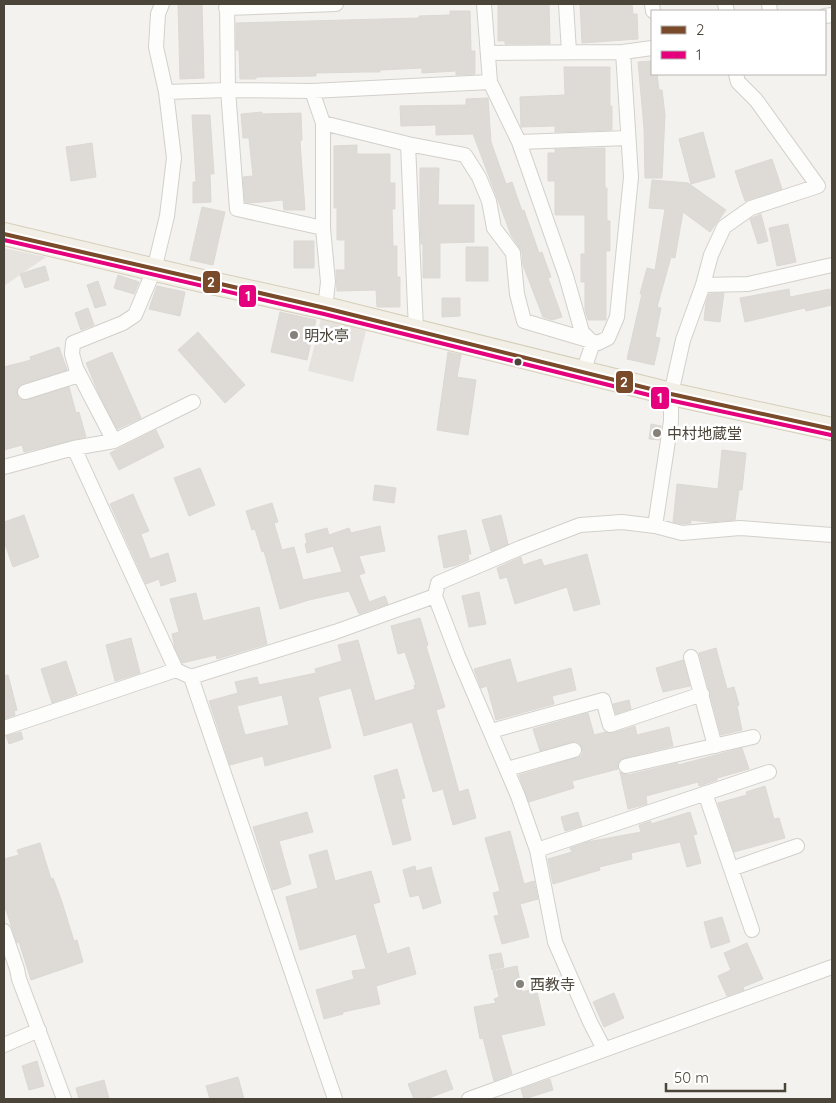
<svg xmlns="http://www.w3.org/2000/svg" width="836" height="1103" viewBox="0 0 836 1103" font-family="Quicksand,'Noto Sans JP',sans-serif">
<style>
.parking{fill:#e6e3df}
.building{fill:#dedbd6;stroke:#dcd9d4;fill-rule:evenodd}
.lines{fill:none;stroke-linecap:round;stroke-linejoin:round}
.street-casing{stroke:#d2d0cb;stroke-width:16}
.primary-casing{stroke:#d6cebb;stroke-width:24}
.street{stroke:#fdfdfc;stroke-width:14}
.primary{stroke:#f2efe6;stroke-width:22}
.bus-1-casing{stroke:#fff;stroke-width:8}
.bus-2-casing{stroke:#fff;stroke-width:8}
.bus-1{stroke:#7a4b2a;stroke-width:4}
.bus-2{stroke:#e5007d;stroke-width:4}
.poi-dot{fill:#868178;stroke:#fff;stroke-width:2}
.bus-dot{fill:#4b4439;stroke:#fff;stroke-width:2}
.labels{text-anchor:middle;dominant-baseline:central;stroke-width:5;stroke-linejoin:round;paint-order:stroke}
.poi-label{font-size:15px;fill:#4b4439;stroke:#fff;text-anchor:start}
.line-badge{stroke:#fff;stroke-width:2}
.badge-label{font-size:14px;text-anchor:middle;font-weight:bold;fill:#fff}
</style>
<rect width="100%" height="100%" fill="#f4f2ee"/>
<path class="parking" d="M4,248L46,257L4,286Z
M321,319L366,331L353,382L308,371Z"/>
<path class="building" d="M178,4H202L204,78L180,79Z
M498,4H549L550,44H505V41H498Z
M580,4H632L633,14H637L638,39L582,43Z
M450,11H470L471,51H475V74L456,75V71L422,73V68L380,70V72H364L316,73V76L256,77V79H240L239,50H236V23L419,18V16L450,15Z
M652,61V74H657L659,90H662L665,115L662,178H645L644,128L638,62Z
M564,67H610V106H612V130L555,132V126L521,127L520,97L565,95Z
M488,98L491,142L506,184L512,182L522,211L524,210L539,253L542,252L551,277L548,278L562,317L552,320L543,317L523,265L522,252L511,235L473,134L436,135V125L401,126L400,106L466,105V99Z
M262,112V114L301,113L302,140L300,141L305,210H284L283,200L250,203L245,202L243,177L253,176L249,138H243L241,114Z
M192,115H210L214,174H210L211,202L193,203V182H196Z
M703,132L715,177L691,184L679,139Z
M92,143L96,177L71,181L66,147Z
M357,145V154H390V183H395V209H392L393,246H397V277H400V307H377L376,290L337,291L336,270H345V240H337V208H334V146Z
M605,148V188H607V221H610V251H606V320H588L585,310V282H581V254H585V215H555V181H548V153H555V149Z
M772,159L782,189L745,201L735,171Z
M420,168H439L438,205H474V242L440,243V278H423V244H421L420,220Z
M652,180L688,183L726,210L710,232L683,212L675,258L671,257L657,307L661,308L655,337L660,338L654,365L627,359L642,294H640L647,268L655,270L665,209L649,208Z
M202,207L225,212L213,265L190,260Z
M761,214L768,241L758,244L750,219Z
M788,224L796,262L777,266L769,228Z
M294,241H314V268H294Z
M466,247H488V281H466Z
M45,266L49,280L25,288L20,274Z
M118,275L139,282L134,294L114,288Z
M98,281L106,305L95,308L87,285Z
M157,286L185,292L180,316L149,309Z
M789,289L790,297L830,289L832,305L806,311L805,308L745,322L740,298Z
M724,293L720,322L704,320L706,302L709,294Z
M442,298H460V316L442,317Z
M88,308L94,325L81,330L75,313Z
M280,312L316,320L307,360L271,352Z
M198,332L245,385L225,403L178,350Z
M59,347L67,370L22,384L17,390V394L19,399L27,400L69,387L76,413L79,412L86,437L24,452L22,445L4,450V367L31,360L30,357Z
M112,352L141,418L117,429L99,394L86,363Z
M448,352L461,355L457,377L476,380L468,435L437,430Z
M651,424L661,426L659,440L649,439Z
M156,430L164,447L119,470L110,453Z
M722,450L746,453L742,490H739L735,520L709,522L691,520V523L683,524L673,522L677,484L718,489Z
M200,468L215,505L189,516L174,478Z
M375,485L396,488L394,503L373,500Z
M133,494L149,531L141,534L150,559L168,553L176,581L161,586L159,579L146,584L110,504Z
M272,503L278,522L274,523L282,550L294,547L303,580L342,572L333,546L307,553L305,544L307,543L305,534L327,528L329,535L349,528L351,533L380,526L385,551L359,556L365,573L359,575L369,602L385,596L388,604L359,614L349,591L309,600L280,609L264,551L262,552L255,529L252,530L246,511Z
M24,515L39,557L13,567L4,541V522Z
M501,515L508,544L491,551L482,520Z
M466,530L471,554H468L469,560L457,565L444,568L438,536Z
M587,554L600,604L574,611L567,587L515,604L507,577L500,579L497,568L521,557L523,565L541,559L544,566Z
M479,592L486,624L469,627L462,596Z
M196,593L203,621L259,607L267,644L217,659L216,655L182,663L175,648L172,634L179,632L170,599Z
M420,618L428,645L426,646L445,707L436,710L448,752L459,792L468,789L476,818L453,825L443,789L433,792L412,722L364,736L351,688L318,697L331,748L265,766L263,756L230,765L209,701L238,693L235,682L257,677L259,685L316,673L315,669L342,661L338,645L358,640L375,701L415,689L414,685H416L405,652L398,654L391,626ZM282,695L289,725L245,735L237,706Z
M131,638L140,673L115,681L106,645Z
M716,648L727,689L734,687L739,705L737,706L742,730L721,735L699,653Z
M510,659L517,683L571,668L576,690L552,696L554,704L496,720L487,686L481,688L474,669Z
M683,660L690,686L663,692L656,668Z
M66,661L77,694L52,703L41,669Z
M8,675L17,710L14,711L15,715L4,719V676Z
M629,700L631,709L616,714L613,704Z
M588,713L594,735L606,732L613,733L635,726L637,735L669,727L673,746L624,758L618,763V769L572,781L574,788L529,802L519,775L576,758L581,756L583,752L580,744L576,741L540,751L533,729Z
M21,732L23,739L9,744L6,736Z
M742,748L749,769L717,778V780L699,786L698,782L646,796L647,804L628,809L620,772L628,775L678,763V765Z
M397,769L405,798L401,799L411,840L393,845L374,776Z
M765,786L774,819L779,818L785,838L734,852L718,803L747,795L746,792Z
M307,812L313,832L279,841L291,884L273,890L253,827Z
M578,812L582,826L565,831L561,817Z
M690,812L697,834L693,835L701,863L687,867L680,842L631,853L632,859L599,867L600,870L553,884L548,859L572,852L570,848L587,842L641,832L639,825L651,821V824Z
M510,831L524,884L534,881L538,899L520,904L529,937L502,944L494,916L499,915L493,893L500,891L485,838Z
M40,843L51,879L53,878L62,902L74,941L77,940L83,962L31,980L19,942L17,943L4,904V859L19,855L17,850Z
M327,850L335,881L371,871L380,902L373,904L387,954L409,947L416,974L376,986L380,1004L343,1012V1014L324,1019L316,990L354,979L352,971L366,969L356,934L300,950L286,897L318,888L309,855Z
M415,866L416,871L431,867L441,903L423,909L419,895L410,897L403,870Z
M722,917L730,942L711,948L704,922Z
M747,943L763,979L743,987L744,990L727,996L718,976L731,970L724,953Z
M501,953L504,967L492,970L489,955Z
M517,966L522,992L536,988L545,1025L501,1035L512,1074L494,1081L483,1038L480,1039L474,1007L496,1003L494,999L499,997L493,971Z
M614,993L624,1018L604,1027L593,1002Z
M37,1061L44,1086L29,1090L22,1066Z
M446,1070L453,1089L426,1099H414L408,1084Z
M238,1077L244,1099H210L206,1086Z
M550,1079L553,1090L524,1099L521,1089Z
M104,1080L109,1099H79L76,1088Z"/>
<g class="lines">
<g class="street-casing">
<path id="street" d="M227,4L228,90L237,209L323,228
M484,4L490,82L519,142L566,276L582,332L593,343L583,372
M566,4L569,52
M652,4L653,11
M725,4L727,11
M769,4L770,11
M226,8L336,4
M825,16L832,15
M488,53L623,52L652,48
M312,91L323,123V228L328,282L325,308
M166,92L228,90L312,91L490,82
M323,123L408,144L465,155L479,177L489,201L494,228L513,253L517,294L524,321L598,343L608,338L617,317L631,177L623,52
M519,142L628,138
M408,144L416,330
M703,285L748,284L832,265
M25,392L79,375
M114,441L76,368L72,354L73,343L123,323L135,315L154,270L167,216L174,158L166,92L156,47L158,14L162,4
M74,448L176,670
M4,467L74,448L114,441L193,402
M655,526L671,421V394L683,340L703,285L711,255L724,227L751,208L818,186L756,100L738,82L736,74
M691,657L715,746
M191,677L335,1099
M4,728L176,670L191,677L335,632L435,596
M491,731L603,700L610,725L702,694
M626,766L753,737
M507,769L574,750
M705,793L752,930
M537,850L769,772
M731,869L797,846
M4,931L17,969L19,979L44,1045L64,1099
M4,1045L39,1030
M604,1049L590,1022L555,942L537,850L518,796L458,656L435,596L438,583L520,548L580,525L622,522L655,526L682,533L740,528L832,535
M469,1099L832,967"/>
</g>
<g class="primary-casing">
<path id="primary" d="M4,234L198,280L325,308L671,394L832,429"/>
</g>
<use href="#street" class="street"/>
<use href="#primary" class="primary"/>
<g class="bus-1-casing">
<path id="bus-1" d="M4,234L325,308L671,394L832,429"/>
</g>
<g class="bus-2-casing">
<path id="bus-2" d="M4,240L324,314L669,400L831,435"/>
</g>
<use href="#bus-1" class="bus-1"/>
<use href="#bus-2" class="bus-2"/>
</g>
<g class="poi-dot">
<circle cx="294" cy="335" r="5"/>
<circle cx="657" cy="433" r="5"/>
<circle cx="520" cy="984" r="5"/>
</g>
<circle class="bus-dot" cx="518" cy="362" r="4.5"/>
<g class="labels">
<g class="poi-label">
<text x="304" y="335">明水亭</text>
<text x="667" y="433">中村地蔵堂</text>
<text x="530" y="984">西教寺</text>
</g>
</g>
<g class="line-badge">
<rect x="202" y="270" width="19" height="24" rx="5" fill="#7a4b2a"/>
<rect x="238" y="284" width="19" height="24" rx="5" fill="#e5007d"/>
<rect x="615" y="370" width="19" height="24" rx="5" fill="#7a4b2a"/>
<rect x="650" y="386" width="20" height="24" rx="5" fill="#e5007d"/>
</g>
<g class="badge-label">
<text x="211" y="287">2</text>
<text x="248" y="301">1</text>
<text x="624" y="387">2</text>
<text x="660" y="403">1</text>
</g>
<rect width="836" height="1103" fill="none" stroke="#4b4439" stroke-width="10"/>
<rect x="651" y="10" width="175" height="65" fill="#ffffff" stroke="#b7b4b0"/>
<rect x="661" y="26" width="25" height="8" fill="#7a4b2a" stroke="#b7b4b0"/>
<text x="696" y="35" font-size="15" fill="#4b4439">2</text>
<rect x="661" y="51" width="25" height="8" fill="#e5007d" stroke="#b7b4b0"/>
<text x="696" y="60" font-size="15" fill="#4b4439">1</text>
<path d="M666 1083v8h119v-8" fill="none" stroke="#4b4439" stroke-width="2.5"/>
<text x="674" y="1083" font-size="15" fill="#4b4439" stroke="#ffffff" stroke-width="4" paint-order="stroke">50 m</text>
</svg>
